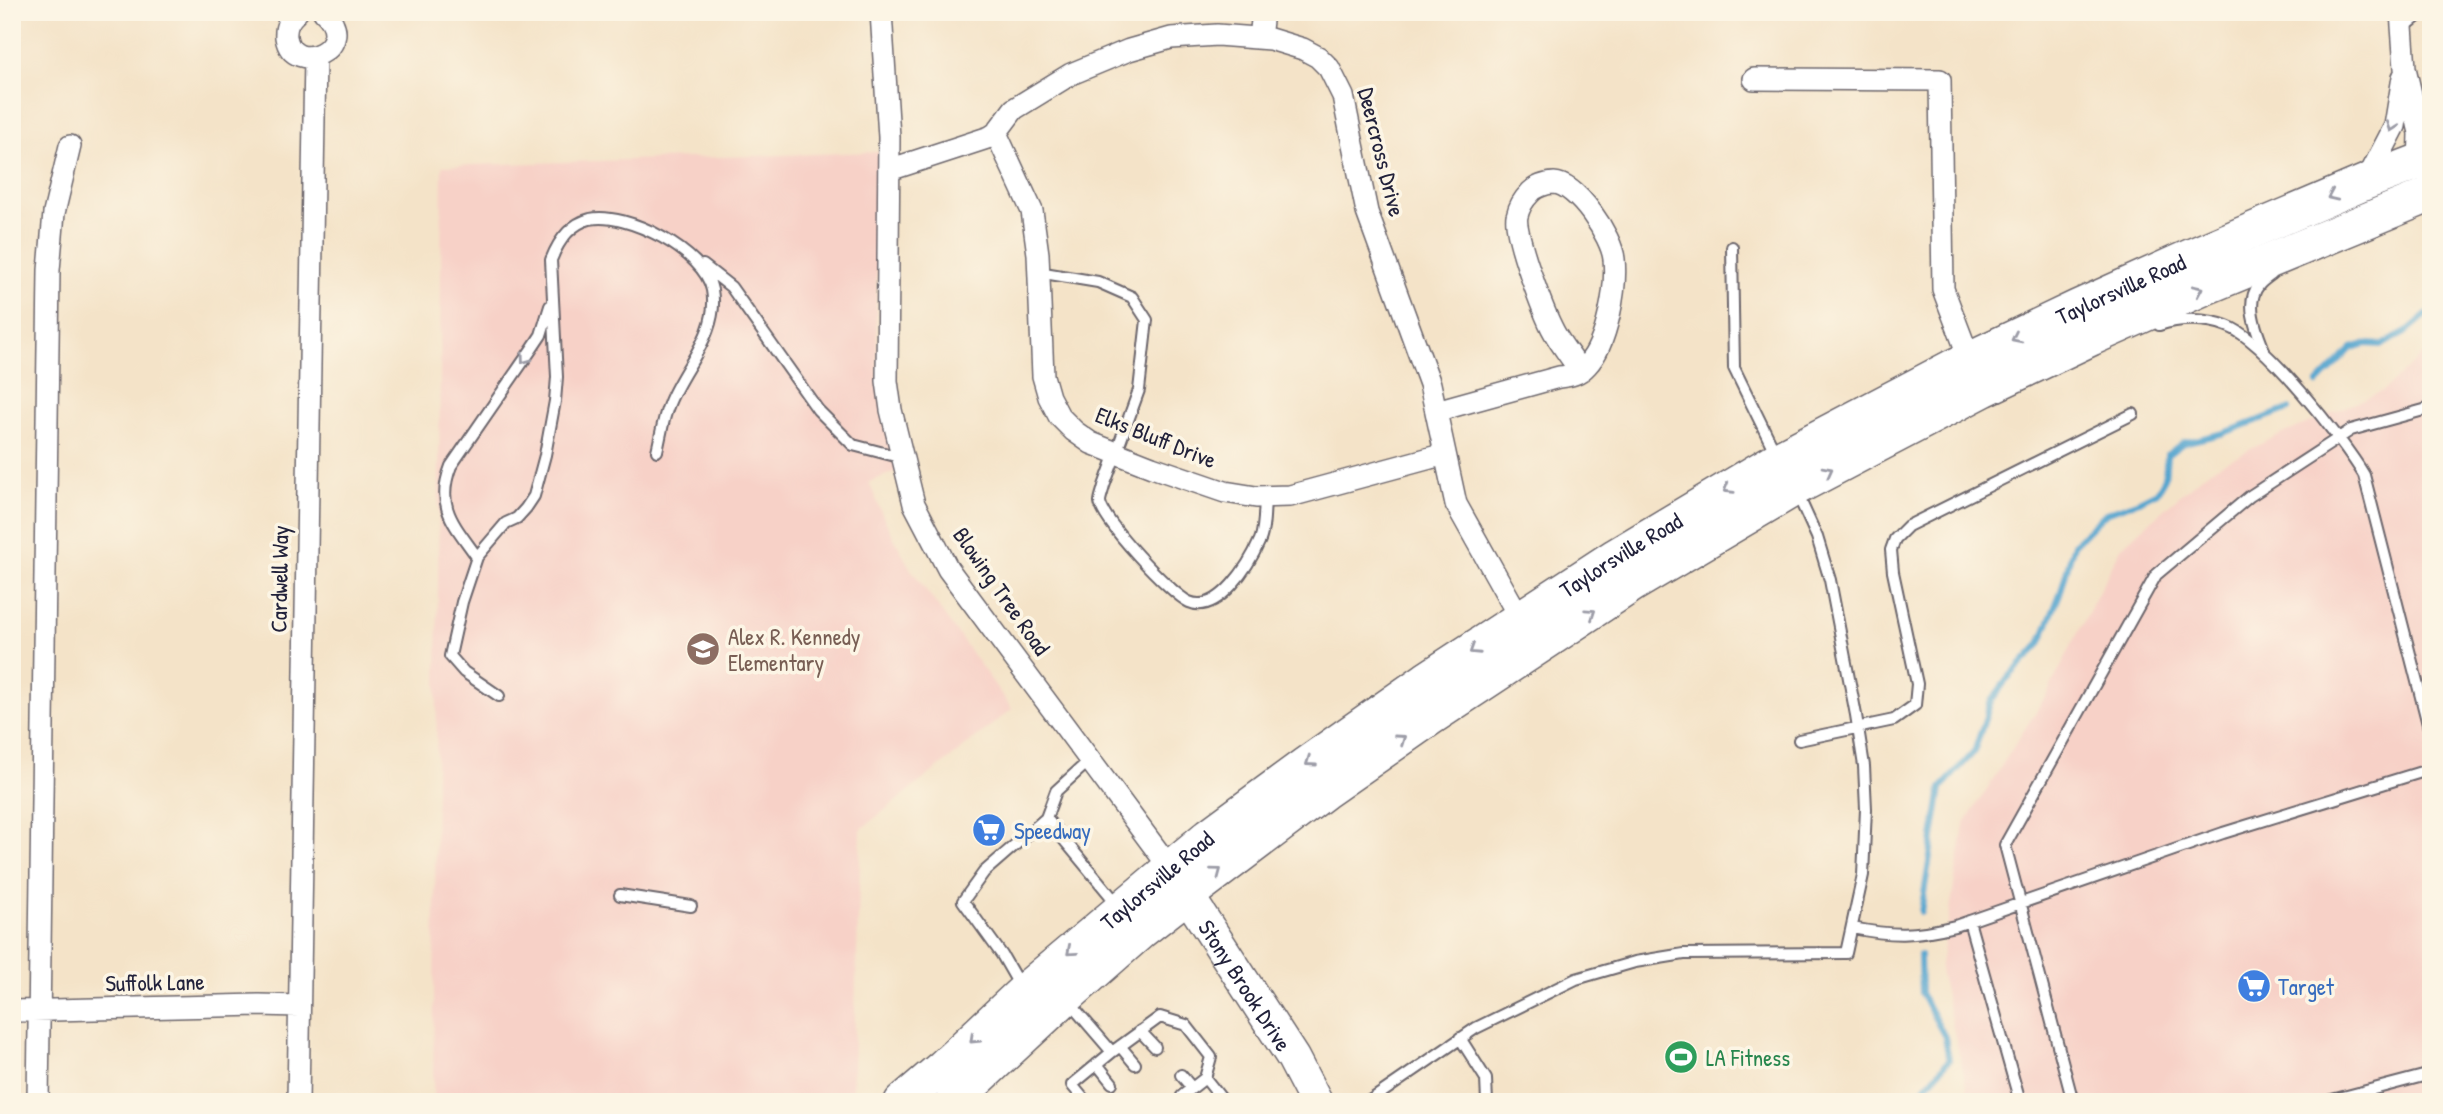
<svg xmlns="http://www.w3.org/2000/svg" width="2443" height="1114" viewBox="0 0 2443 1114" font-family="'Patrick Hand',sans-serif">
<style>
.built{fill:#f7d1c7}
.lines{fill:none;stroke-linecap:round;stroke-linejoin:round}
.stream{stroke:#55a5cf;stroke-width:6}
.lane-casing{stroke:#6c666c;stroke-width:14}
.street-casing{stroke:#6c666c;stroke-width:24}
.secondary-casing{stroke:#6c666c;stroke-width:35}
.primary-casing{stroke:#6c666c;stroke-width:38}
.lane{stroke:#fff;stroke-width:10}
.street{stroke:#fff;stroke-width:21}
.secondary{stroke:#fff;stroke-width:32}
.primary{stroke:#fff;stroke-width:35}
.oneway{stroke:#9c9ca7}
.labels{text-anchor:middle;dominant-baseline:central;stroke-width:7;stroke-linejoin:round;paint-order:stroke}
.street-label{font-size:23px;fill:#22223b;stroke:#fcf5e5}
.education-label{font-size:23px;fill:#785e54;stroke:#fcf5e5;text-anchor:start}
.shop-label{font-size:23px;fill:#366cbe;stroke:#fcf5e5;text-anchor:start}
.leisure-label{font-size:23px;fill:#27864d;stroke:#fcf5e5;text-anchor:start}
</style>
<rect width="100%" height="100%" fill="#fcf5e5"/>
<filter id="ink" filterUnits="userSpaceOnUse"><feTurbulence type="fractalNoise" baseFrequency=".0143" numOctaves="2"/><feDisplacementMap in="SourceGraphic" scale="14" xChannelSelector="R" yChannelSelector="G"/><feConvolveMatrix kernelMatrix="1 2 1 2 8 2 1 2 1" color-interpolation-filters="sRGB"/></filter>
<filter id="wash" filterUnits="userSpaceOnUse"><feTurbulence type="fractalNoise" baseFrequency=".00686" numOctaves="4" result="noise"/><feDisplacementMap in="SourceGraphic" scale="28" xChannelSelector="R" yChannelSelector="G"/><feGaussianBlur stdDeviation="1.57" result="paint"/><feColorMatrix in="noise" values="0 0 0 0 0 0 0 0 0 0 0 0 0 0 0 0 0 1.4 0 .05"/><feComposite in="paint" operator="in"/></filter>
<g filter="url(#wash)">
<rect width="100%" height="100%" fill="#f4e3c8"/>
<path class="built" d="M2427,12H2431V109L2428,110Z
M879,152L876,309L878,386L897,471L869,482L884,519L910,568L1012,709L861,829L852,1102H433L442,166Z
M2431,347V1095L2410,1102H1970L1940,970L1964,825L2047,694L2122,546L2209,470L2271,439L2383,391Z"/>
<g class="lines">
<path class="stream" d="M2318,383L2352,348L2366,344L2382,345L2405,333L2431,311
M1921,912L1941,788L1974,752L1991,701L2008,678L2040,644L2061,591L2074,544L2106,513L2139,501L2157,492L2165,478L2167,455L2183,443L2224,433L2289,409
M1916,1102L1920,1093L1949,1060L1945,1037L1921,993L1920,955"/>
</g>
</g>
<g filter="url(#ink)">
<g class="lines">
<g class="lane-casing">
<path id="lane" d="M2403,28L2423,12
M1732,247L1734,368L1777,456
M703,265L731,287L818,410L853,445L903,458
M1038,272L1098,282L1132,297L1147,320L1139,390L1104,486C1103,491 1100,498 1100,502C1102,521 1171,594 1189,602C1219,615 1250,563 1260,540C1265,528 1264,510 1265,497
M2159,325C2180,318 2206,318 2227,326C2264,339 2343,440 2364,475L2431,736
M2264,350C2257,332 2244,303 2259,285C2262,281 2268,277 2272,274
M477,557C454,524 435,507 451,466L531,350L541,335L550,306
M499,696L464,672L450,656L462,602L477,557L506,523L517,518L526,508L534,496L545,455L555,401L557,377L551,260C558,242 570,224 590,219C626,211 705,252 712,290C720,333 683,367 669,404C663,418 661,435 657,451
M1799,740L1894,720L1915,705L1917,684L1893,572L1891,550L1895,539L1908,526L2133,414
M1046,818L1119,906
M620,895L691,906
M1969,921L2020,1102
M1852,928C1893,936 1914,936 1955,926L2223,833L2431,769
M1021,988L1002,955L963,901L984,872L1046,818L1056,791L1091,759
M1069,1002L1112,1052L1160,1017L1186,1025L1211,1057L1205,1078L1224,1102
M1140,1031L1155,1047
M1460,1038L1486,1079L1487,1102
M1120,1046L1135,1064
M1097,1064L1112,1083
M1181,1075L1192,1088
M1182,1096L1205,1078
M1086,1102L1072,1085L1112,1052
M1368,1102L1476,1028L1576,979L1635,962L1684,954L1846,953L1863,875L1866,809L1864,766L1856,715L1830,580L1817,537L1796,491
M2073,1102L2005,845L2156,575L2250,496L2351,430L2431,408
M2324,1102L2431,1074"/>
</g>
<g class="street-casing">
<path id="street" d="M297,12C289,19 285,26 286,37C293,79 361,46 324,12
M881,12L889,137L887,381L891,410L914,504L948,569L1170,868
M2401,12L2405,68L2420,133L2419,170
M1260,38L1263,12
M1754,79L1940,80L1943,289L1973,368
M996,133L1032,211L1038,254L1043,376L1049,397L1059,416L1074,431L1091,443L1152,467L1225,492L1256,497L1290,496L1445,454
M889,170L990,137L996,133L1014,109L1071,74L1129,50L1171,38L1217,35L1270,39L1303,49L1318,57L1329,68L1343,96L1367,212L1430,384L1456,504L1521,620
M2366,182L2395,126L2403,77
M1436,411L1559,377C1570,376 1579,374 1587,365C1607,344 1617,288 1614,259C1612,237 1577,184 1554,183C1546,183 1535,187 1530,193C1524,199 1519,207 1517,216C1513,232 1544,314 1554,332C1561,345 1572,358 1580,371
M12,1011L259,1005L299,1006
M38,1102L49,270L54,213L70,146
M298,1102L315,57"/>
</g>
<g class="secondary-casing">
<g id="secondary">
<path id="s1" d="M1175,876L1293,1058L1316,1102"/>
</g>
</g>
<g class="primary-casing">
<g id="primary">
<path id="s2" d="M902,1102L943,1067L1023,992L1210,835L1305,765L1426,680L1616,556L1778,459L1953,367L2077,308L2190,257L2366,182L2431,157"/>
<path d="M953,1102L1066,997L1141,931L1186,896L1324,792L1430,718L1633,584L1795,488L1984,389L2091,338L2203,288L2431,194"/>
</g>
</g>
<use href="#lane" class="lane"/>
<use href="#street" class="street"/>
<use href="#secondary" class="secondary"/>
<use href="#primary" class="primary"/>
</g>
<defs><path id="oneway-chevron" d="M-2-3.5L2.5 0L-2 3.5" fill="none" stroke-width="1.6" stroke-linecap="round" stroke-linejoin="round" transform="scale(1.75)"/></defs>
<g class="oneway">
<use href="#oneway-chevron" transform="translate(2392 127) rotate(110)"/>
<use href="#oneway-chevron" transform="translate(2332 196) rotate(156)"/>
<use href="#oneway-chevron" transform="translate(2198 290) rotate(-24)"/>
<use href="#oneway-chevron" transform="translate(2016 338) rotate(154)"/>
<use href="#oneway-chevron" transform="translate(525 359) rotate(126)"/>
<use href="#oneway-chevron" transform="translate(1828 471) rotate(-28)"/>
<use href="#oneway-chevron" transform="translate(1728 489) rotate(149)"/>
<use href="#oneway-chevron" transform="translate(1591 613) rotate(-34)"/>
<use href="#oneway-chevron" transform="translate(1474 650) rotate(147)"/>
<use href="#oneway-chevron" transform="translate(1401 739) rotate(-35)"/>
<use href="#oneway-chevron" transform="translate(1310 762) rotate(145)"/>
<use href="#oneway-chevron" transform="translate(1217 872) rotate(-37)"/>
<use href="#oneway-chevron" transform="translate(1071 951) rotate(139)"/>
<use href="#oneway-chevron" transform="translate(974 1039) rotate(137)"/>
</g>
</g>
<defs>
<g id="school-disc" transform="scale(1.75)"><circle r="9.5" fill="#8d6e63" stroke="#fcf5e5"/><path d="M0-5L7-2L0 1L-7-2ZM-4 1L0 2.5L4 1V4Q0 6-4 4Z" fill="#fff"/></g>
<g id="supermarket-disc" transform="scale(1.75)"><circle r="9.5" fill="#3f7fe0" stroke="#fcf5e5"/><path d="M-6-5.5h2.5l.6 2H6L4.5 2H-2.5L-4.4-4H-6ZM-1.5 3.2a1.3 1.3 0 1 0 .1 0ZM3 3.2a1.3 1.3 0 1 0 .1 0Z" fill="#fff"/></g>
<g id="stadium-disc" transform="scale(1.75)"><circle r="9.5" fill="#2e9e5b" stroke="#fcf5e5"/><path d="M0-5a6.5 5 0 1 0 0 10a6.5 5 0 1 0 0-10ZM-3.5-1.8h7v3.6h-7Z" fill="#fff"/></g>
</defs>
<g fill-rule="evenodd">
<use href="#school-disc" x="703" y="649"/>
<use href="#supermarket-disc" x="989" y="830"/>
<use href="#supermarket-disc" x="2254" y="986"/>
<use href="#stadium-disc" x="1681" y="1057"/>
</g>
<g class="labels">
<g class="street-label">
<text transform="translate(1382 152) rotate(76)">Deercross Drive</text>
<text stroke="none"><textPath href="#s2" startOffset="1472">Taylorsville Road</textPath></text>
<text transform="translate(1156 437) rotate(22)">Elks Bluff Drive</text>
<text stroke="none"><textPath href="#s2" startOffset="905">Taylorsville Road</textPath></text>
<text transform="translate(279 579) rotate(-89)">Cardwell Way</text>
<text transform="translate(1002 591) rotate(55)">Blowing Tree Road</text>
<text stroke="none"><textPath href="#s2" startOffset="338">Taylorsville Road</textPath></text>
<text transform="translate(155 982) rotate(-1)">Suffolk Lane</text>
<text stroke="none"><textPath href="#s1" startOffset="130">Stony Brook Drive</textPath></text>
</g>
<g class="education-label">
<text x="728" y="636">Alex R. Kennedy<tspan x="728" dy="26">Elementary</tspan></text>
</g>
<g class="shop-label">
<text x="1014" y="830">Speedway</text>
<text x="2278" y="986">Target</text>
</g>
<g class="leisure-label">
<text x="1706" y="1057">LA Fitness</text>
</g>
</g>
<rect width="2443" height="1114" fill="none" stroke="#fcf5e5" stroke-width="42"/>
</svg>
